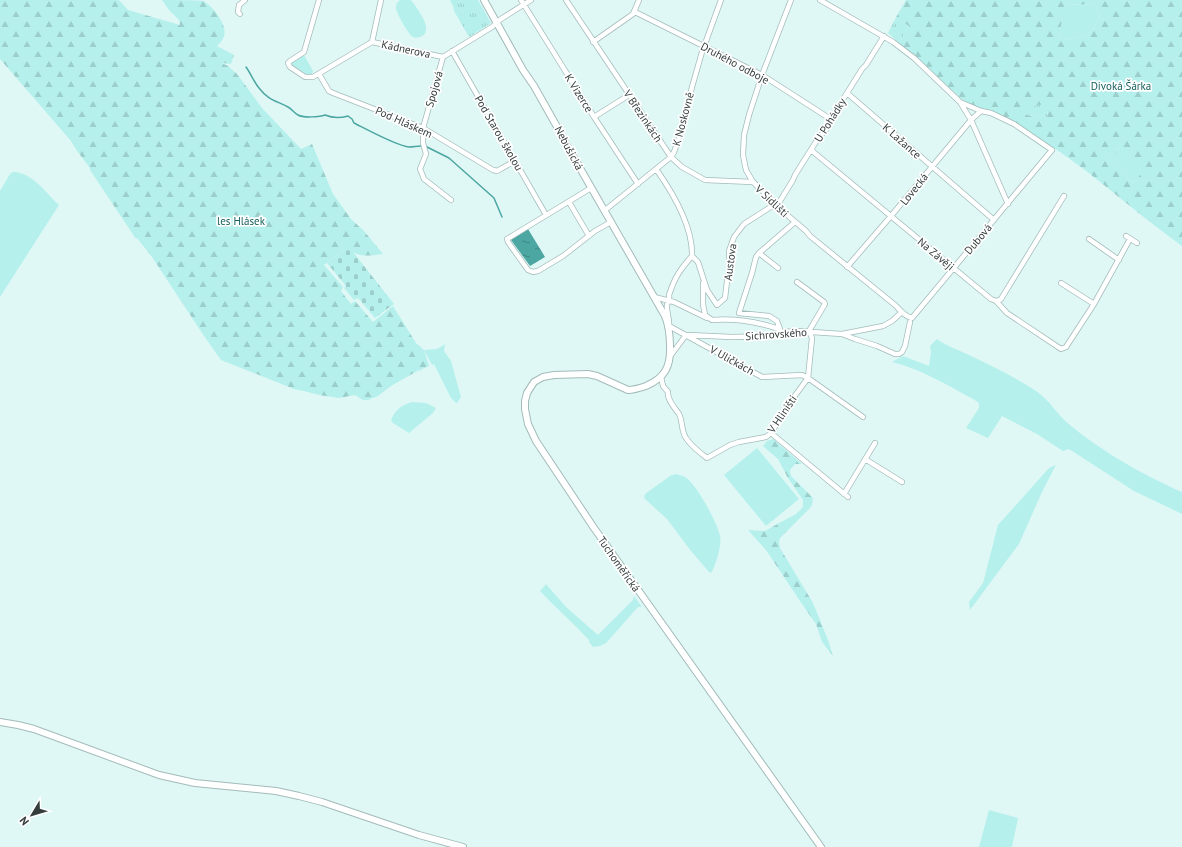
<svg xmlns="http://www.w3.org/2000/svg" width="1182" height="847" viewBox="0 0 1182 847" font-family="'PT Sans',sans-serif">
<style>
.green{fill:#b5f0ec}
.forest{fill:url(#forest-firs);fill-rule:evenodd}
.cemetery{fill:url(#cemetery-stones)}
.park{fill:url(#park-tufts)}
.water{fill:url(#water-ripples)}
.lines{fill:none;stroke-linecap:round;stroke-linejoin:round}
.stream{stroke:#4ca6a1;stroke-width:1.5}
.street-casing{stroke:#a3bbb9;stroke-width:6}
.secondary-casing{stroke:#a3bbb9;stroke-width:8}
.street{stroke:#fff;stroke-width:4.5}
.secondary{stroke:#fff;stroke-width:6}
.labels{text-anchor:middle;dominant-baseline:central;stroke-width:3.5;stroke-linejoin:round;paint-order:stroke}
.street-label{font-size:11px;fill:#333d3c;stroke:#fff}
.park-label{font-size:11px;fill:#16615d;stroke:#fff}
</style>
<defs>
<pattern id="forest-firs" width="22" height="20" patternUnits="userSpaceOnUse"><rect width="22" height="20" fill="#b5f0ec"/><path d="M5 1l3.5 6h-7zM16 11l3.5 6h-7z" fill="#9ccfcb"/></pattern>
<pattern id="cemetery-stones" width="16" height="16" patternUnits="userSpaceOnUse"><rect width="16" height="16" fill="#b5f0ec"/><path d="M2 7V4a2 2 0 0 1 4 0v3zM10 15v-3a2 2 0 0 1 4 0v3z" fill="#9ccfcb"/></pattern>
<pattern id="park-tufts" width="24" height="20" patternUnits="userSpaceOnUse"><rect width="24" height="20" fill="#b5f0ec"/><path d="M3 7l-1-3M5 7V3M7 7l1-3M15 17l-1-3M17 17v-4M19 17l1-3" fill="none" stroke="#9ccfcb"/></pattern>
<pattern id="water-ripples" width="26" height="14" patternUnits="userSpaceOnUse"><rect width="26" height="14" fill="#4ca6a1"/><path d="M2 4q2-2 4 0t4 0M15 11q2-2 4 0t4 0" fill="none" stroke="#408884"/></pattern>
</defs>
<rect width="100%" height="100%" fill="#dff8f6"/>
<path class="green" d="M400,0H410L412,1C417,9 434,29 422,36C419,38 416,38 413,37C409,35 396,13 396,8C396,4 397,2 400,0Z
M1095,4L1100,16L1092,31L1085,36L1062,40L1059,39L1063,5Z
M304,55L313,71L311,77L289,63Z
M1119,148L1146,168L1134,183L1108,162Z
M13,172C32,172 46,193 59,205L0,297V191L10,174Z
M937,339C946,346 959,350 969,355C992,366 1015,377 1036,391C1050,400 1057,415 1070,425C1101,451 1145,476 1182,492V514L1134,491L1069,449L1063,451L1037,434L1002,416L988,438L966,428L979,408V403L973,399C947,385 921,369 892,362L903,356L929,366L931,352L930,346Z
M445,344L444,351L451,361L461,397L457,403L455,402L451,398L434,364L432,365L424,350L437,349Z
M412,402L426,403L436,408L433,413L409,433L393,423L391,420C395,410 401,405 412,402Z
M757,448L799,499L766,526L724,475Z
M1056,465L1042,492L1019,544L970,610L969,602L983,583L998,525L1049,468Z
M676,474C679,475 683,476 685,477C696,483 718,524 720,536C722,545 716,565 711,573L709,572L691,551L667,519L644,498L645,494L670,476Z
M546,584L566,607L598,635L633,600L634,596L642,607H638L606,643L600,646L593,647L589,642V640C573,623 556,608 540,591Z
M989,810L1018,818L1012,847H979Z"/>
<path class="forest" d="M0,0H119L128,10L180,25L179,20L169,10L162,0C170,0 197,0 203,1C212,5 228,25 224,36C223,40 220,43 217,46L234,55L231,64L222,63L228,66L237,74L262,108L301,149L312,144L333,194L351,219L364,231L383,254C375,255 365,257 357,254C353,253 350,251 345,249L324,265L343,287L341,291L351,304L355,301L373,322L393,306L416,343L424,350L429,366L420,370L421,372L419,370L391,386L378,396L368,400H363L355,395L339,398L319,395L304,391L294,389L221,360L204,336L152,257L137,238L136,239L90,170V168L77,151L71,141L0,59Z
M906,0H1182V246C1138,215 1099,178 1054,148C1034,136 1015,121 993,113C983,108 972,106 963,100L899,43L909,26L895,19ZM1095,4L1100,16L1092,31L1085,36L1062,40L1059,39L1064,5ZM1026,110H1048L1047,117L1026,115ZM1119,148L1145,168L1134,183L1108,162Z
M773,439L802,464H795L790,470L791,476L813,498L812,505L810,508L780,538L779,542L780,548L813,603L828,640L833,656L822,642L816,624L802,604L766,550L748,530L765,531L781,522L796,514L803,507V500L788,478L778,459L763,446L767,441Z"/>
<path class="cemetery" d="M345,249L353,252L394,304L375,318L358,298L354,300L344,288L346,286L327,263Z"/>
<path class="park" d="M450,0H478L491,23L469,37L454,11L453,6Z
M895,19L909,26L899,43L888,33Z
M1044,104L1048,110L1047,117L1026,115V110L1034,106Z"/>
<path class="water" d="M528,229L545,257L530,266L511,240Z"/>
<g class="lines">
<path class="stream" d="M246,67C251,74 254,82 259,88C268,100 277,101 288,107C292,109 294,113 298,115C303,118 320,117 325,115C332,118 341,118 348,116L352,119L354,123C366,129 397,146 409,147C413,147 417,146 421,146
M425,146L449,158L494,198L502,217"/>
<g class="street-casing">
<path id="street" d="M319,0L304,52L290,61L288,63L290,67L305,77H313L372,42
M381,0L372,42L443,57L492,27L501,19L531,0
M521,0L594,117L638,184
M566,0L671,157L682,167L705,180L753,182
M791,0L762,75L749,115L744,135L743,155L746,170L753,182L770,198L779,208L806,231L810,236L895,305C900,310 905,317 912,318L1052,150L1014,124L991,113L981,111L960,102L914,58L893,42L820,0
M635,12L762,75L832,120
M240,14L238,12L239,5L245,0
M593,42L633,14L639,0
M452,51L546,215
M443,57L423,128V143L426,154L420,169L424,179L451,200
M319,74L329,91L333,93L423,128L493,170L497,171L515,161
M847,93L994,220
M960,102L971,120L1008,204
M594,117L629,95
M811,150L991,299L996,301L1007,313L1061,349L1066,347L1094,304L1130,239
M656,169C673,193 693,226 692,256C679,271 675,277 669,295C670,300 668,301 667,305C666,311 670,319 669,326L762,377L802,375L808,378L863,417
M591,188L512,236L507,239L508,242L528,270L533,272L538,271L563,256L595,231L611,222
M569,202L589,236
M604,211L656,169L671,157L674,152L681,132L692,87L702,52L721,0
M1126,236L1137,243
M1089,239L1119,260
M759,253L778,268
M692,256L698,262L707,290L717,305L725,298L727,281L730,266L729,251L734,237L744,224L780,201L793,180L795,175L819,137C827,130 839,111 842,101L862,69L866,65L884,36
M847,267L891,216L971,120L981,111
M703,283V304L705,315L712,320C735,318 758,322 779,329
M1061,283L1094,304
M654,297L674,302L707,318
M996,301L1000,300L1001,299L1064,196
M781,332L777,321L769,316L739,313L752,273L756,257L759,253L795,222
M842,334L855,339L877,346L895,354H899L902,352L905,346L910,322
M688,335L732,337L771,336L781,332L797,331L842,334L883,326L892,321L902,312
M671,355L686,335
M661,377L663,386L668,392C667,400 675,408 679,414C683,422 681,431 686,438C691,446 699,452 707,458L730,445L739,442L766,437L771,433L788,405L808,378L812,338L809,331L825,304L824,302L797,282
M771,433L848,497
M865,459L902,482
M844,494L875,443"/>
</g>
<g class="secondary-casing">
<path id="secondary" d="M484,0L523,70L534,86L556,125L565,142L665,316C669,326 670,335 670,346C671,366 665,378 646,386C640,388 634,390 628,390L597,376L588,374L554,375L543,377L534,382L527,393L525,401V409L528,424L536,441L594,528L821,847
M0,722L18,725L34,729L159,775L195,783L276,791L299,796L322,802L419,835L463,847"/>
</g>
<use href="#street" class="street"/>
<use href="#secondary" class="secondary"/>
</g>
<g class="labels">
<g class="street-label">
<text transform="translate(406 49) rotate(12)">Kádnerova</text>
<text transform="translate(735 63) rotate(28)">Druhého odboje</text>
<text transform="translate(434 89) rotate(-74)">Spojová</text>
<text transform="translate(579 93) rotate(58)">K Vizerce</text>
<text transform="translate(643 116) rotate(56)">V Březinkách</text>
<text transform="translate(683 119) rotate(-75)">K Noskovně</text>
<text transform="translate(830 120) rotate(-58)">U Pohádky</text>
<text transform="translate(404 122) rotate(24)">Pod Hláskem</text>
<text transform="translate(499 133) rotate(60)">Pod Starou školou</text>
<text transform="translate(902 141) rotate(41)">K Lažance</text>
<text transform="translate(569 148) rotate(62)">Nebušická</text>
<text transform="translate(914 189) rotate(-51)">Lovecká</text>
<text transform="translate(772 201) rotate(43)">V Sídlišti</text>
<text transform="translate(978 239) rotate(-50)">Dubová</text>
<text transform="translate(936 254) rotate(40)">Na Závěji</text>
<text transform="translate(730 262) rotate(-82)">Austova</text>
<text transform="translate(776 334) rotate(-4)">Sichrovského</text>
<text transform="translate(732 360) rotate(29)">V Uličkách</text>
<text transform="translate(782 414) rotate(-56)">V Hliništi</text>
<text transform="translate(619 564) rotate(55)">Tuchoměřická</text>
</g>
<g class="park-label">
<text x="1121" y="86">Divoká Šárka</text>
<text x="241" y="221">les Hlásek</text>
</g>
</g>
<g transform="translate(32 815) rotate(232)" stroke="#ffffff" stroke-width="3" paint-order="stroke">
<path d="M0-3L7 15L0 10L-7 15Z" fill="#333d3c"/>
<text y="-6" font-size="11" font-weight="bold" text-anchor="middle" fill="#333d3c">N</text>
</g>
</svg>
